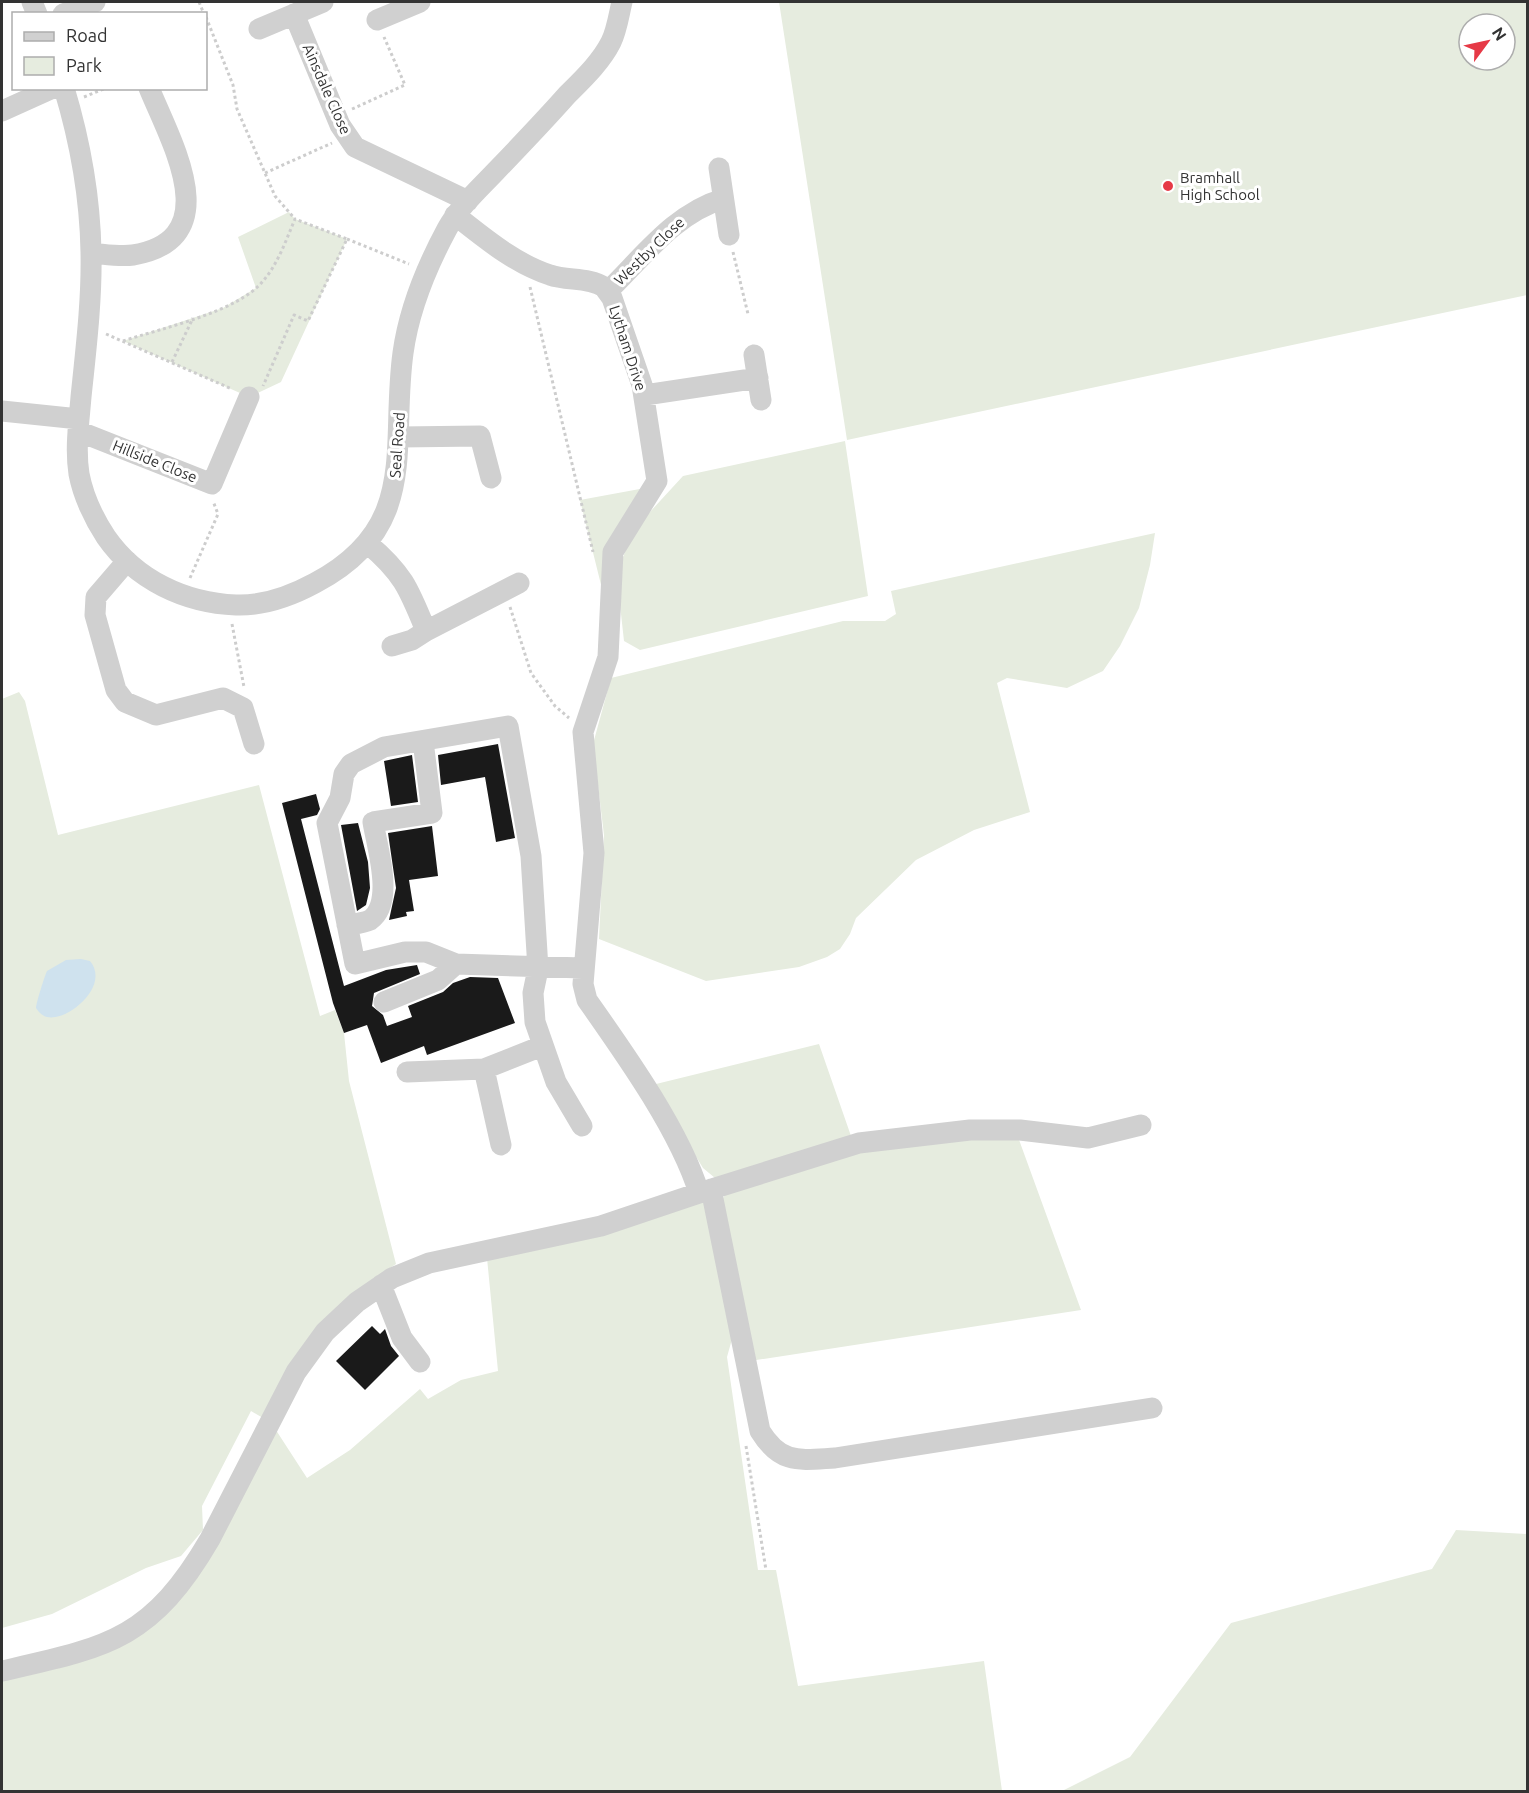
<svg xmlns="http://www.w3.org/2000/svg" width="1529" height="1793" viewBox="0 0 1529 1793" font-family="Ubuntu,sans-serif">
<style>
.green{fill:#e6ecdf;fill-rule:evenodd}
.water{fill:#cfe2ee}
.building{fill:#1a1a1a}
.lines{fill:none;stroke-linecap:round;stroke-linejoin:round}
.path{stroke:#cdcdcd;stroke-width:3;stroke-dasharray:3 3;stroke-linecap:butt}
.minor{stroke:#d0d0d0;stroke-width:21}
.poi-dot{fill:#e63946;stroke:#fff;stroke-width:2}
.labels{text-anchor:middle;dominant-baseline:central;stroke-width:6;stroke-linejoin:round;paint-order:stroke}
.street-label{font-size:15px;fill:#333;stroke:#fff}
.poi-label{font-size:15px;fill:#333;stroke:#fff;text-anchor:start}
</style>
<rect width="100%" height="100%" fill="#fff"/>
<path class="green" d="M779,2H1527V295L847,440ZM1469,24H1505V60H1469Z
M289,212L295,219L347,239L281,382L249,397L123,341L223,308L256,288L238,237Z
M845,441L868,596L640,650L624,641L619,596L620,566L627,546L638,525L683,476Z
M656,486L629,524L609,617L580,500Z
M1155,533L1150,565L1139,608L1120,646L1103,671L1067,688L1007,678L997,683L1030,812L974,830L916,860L856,918L850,934L840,949L827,957L799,967L706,981L599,939L604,835L593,744L611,678L843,621H885L896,614L891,591Z
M19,692L25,701L58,835L259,785L320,1016L335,1010L344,1033L349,1081L396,1264L363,1286L263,1418L251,1411L202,1506L203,1530L181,1556L146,1568L52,1614L2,1628V699Z
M819,1044L851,1136L715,1178L703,1168L652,1085Z
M1018,1137L1081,1310L750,1361L719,1204L725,1195L870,1149L919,1141Z
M704,1200L732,1339L727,1357L758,1570H776L798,1686L984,1661L1002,1791L2,1792V1677L142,1629L272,1424L307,1478L350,1450L420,1389L428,1399L461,1380L498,1371L487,1258Z
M1456,1530L1527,1534V1791H1062L1130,1757L1231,1623L1432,1569Z"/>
<path class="water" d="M81,959L90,961C111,986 67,1022 47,1017C42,1016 38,1011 36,1008C36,1003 45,975 47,971L66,960Z"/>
<path class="building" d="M498,744L515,838L496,842L485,777L441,785L438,755Z
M412,755L418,802L391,806L384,761Z
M316,794L320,809L317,815L301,819L344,986L386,970L417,965L420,974L374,993L372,1006L383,1015L387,1026L412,1017L408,1006L443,992L453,983L470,977L498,978L515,1023L427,1055L424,1046L381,1063L367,1025L344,1033L333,1003L282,803Z
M358,823L368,862L370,888L366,905L357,911L341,825Z
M432,826L438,876L409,880L414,911L406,912L407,916L389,920L396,888L388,833Z
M372,1326L380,1334L385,1329L391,1346L399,1356L365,1390L336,1361Z"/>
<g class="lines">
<path class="path" d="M199,2L204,14
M206,17L233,85L237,109L275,196L295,219
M84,97L106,88
M352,109L405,85L384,37
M265,173L332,143
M347,239L409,264
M733,252L748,314
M530,287L593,552
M106,334L232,389
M123,341C162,328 238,312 263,281C278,264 286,240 295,219L347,239L308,321L294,315L263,386
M172,362L193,318
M190,578L218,514L213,501
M510,607L531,673L555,706L569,718
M232,624L244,687
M746,1446L766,1570"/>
<path class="minor" d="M32,2L37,14
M63,14L95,2
M294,14L340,125L355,147L468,201
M377,20L420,2
M259,29L323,2
M64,88C80,141 90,197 91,252C92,300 86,349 81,397C79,422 75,449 79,474C83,495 94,519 106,537C136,580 185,603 236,605C264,606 291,596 315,583C421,527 390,448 403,353C409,309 426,268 447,229C459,207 479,189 496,171C520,146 544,121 567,95C583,79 601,62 611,42C617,30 619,14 622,2
M2,111L53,88
M719,168L729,235
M91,253C104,254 120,257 133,255C228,239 171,142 149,88
M608,291C643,257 675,213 723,199
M754,355L761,400
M645,395L758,378
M2,411L79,419
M78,431L212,484L249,397
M400,437L480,436L491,478
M367,543C403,573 409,589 426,631L519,583
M127,561L96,597L95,615L116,690L125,702L156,715L223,698L243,708L254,744
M392,646L412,640L426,631
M347,925C354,924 364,923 370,920C395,903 377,847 373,822L432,813L423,741
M384,1002L438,980L456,964
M484,1069L501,1145
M407,1072L484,1069L542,1046
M582,1126L556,1082L535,1022L533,993L538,969L531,856L508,726L384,747L351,764L344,774L340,798L327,823L355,964L405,952H426L456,964L583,968
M711,1189L760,1431C781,1465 800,1460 835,1458L1152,1408
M699,1193L859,1143L970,1130H1020L1088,1138L1141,1125
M381,1285L402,1338L420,1362
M2,1671C108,1647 151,1640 210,1539L296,1372L325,1332L357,1302L392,1278L429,1263L601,1226L699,1193C680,1131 625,1054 587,1000L583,984L594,853L583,732L608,657L613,552L657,481L642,385L612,298L604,287C589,277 567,281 550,275C515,264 483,237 455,215"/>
</g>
<circle class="poi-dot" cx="1168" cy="186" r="6"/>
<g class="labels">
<g class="street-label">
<text transform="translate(327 89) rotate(66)">Ainsdale Close</text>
<text transform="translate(649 251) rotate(-44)">Westby Close</text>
<text transform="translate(628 348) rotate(72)">Lytham Drive</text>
<text transform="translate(397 445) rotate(-86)">Seal Road</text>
<text transform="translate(155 461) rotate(22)">Hillside Close</text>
</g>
<g class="poi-label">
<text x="1180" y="177">Bramhall<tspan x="1180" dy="17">High School</tspan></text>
</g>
</g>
<rect width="1529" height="1793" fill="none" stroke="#333333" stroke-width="6"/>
<rect x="12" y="12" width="195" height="78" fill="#ffffff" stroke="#adadad" stroke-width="1.5"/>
<rect x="24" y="32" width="30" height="9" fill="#d0d0d0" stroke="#adadad" stroke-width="1.5"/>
<text x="66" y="42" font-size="18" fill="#333333">Road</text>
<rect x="24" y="57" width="30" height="18" fill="#e6ecdf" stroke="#adadad" stroke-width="1.5"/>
<text x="66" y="72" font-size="18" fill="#333333">Park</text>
<g transform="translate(1487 42) rotate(57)"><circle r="28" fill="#ffffff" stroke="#adadad" stroke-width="1.5"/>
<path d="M0-4.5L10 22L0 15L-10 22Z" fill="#e63946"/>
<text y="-9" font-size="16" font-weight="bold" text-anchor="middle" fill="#333333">N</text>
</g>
</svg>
